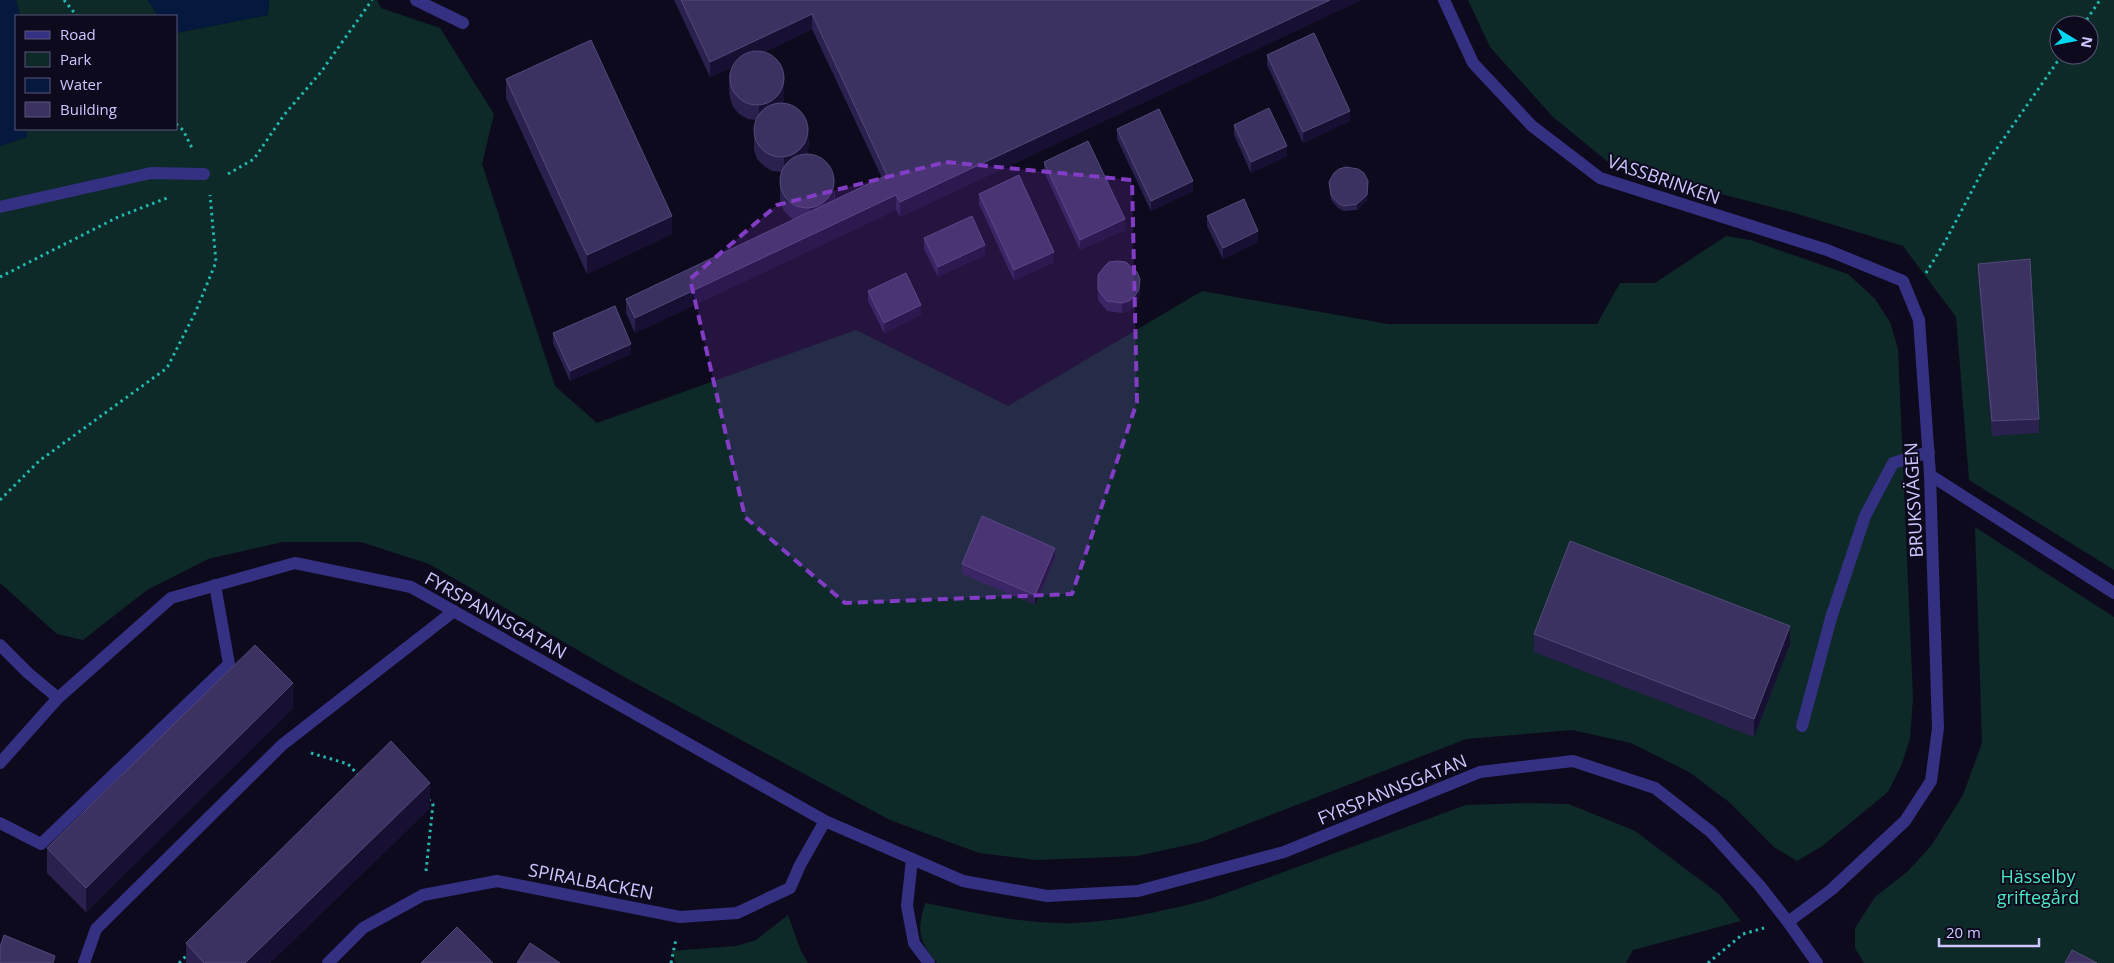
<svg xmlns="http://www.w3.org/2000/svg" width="2114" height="963" viewBox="0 0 2114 963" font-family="'Open Sans',sans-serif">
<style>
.green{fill:#0d2928;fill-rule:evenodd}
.water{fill:#04193d}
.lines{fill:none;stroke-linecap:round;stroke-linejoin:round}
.path{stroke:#22b9b1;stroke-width:3;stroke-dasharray:2.5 4;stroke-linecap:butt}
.service{stroke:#343082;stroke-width:12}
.minor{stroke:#343082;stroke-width:12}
.wall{fill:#2a214e;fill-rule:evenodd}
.shaded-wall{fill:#181033}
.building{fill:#3c3261;stroke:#534a7a}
.marked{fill:#833cc5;fill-opacity:0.2;stroke:#833cc5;stroke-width:4;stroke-dasharray:10 6;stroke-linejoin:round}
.labels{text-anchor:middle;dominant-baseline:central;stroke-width:4;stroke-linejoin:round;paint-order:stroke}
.street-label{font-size:18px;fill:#cec7ff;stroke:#0e0a1e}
.park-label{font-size:18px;fill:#49e9c3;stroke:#0e0a1e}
</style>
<rect width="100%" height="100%" fill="#0e0a1e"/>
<path class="green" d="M16,0H148L158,16H20Z
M269,0H377L381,8L440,28L494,114L482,164L555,386L597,423L856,330L1008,406L1202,291L1388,324H1597L1620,283H1655L1726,236L1750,240L1848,274L1875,299L1890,322L1898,349L1913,698L1910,739L1901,766L1888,792L1821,847L1797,861L1774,847L1729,802L1689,772L1631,743L1572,730L1466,739L1201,842L1137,856L1036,860L979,853L890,820L626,678L429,564L361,542H283L208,559L147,590L83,640L57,634L0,583V146L27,137V129H176V33L268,15Z
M1468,0H2114V570L1969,480L1956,317L1903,246L1791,212L1613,166L1553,117L1490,47ZM2059,25H2089V55H2059Z
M1975,527L2114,617V963H1864L1855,948V928L1875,897L1908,871L1931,846L1963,795L1982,743Z
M1528,803L1569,804L1635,831L1719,894L1741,921L1633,950L1626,963H937C918,940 917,931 925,903C974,912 1025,925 1074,923C1120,921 1165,911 1210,899L1466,805Z
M788,915L801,951L808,963H676L671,951L736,946L756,940Z"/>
<path class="water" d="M0,0H16L20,16H16V129H27V137L0,146Z
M148,0H269L268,15L176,33V16H158Z"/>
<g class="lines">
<path class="path" d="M64,0L77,16
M2083,25L2100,0
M176,124L183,130L193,150
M228,174L254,159L284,115L321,72L372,0
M1926,273L1946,240L1986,164L2062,55
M0,277L118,217L167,198
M0,500L39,461L167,368L196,311L216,262L210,195
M311,753L348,764L360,777
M426,871L433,804L427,798
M179,963L188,954
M671,963L676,939
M1708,963L1743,934L1764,928"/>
<path class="service" d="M416,0L463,23
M1444,0L1473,63L1532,126L1600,178L1827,250L1903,281L1919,320
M0,207L151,173L204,174
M1930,475L2114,593
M84,963L96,929L282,745L454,611"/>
<path class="minor" d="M0,645L28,673L58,698
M1802,726L1831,618L1865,516L1893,463L1929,452
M0,763L58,698L171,598L295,563L411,587L825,821L963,881L1047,896L1138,891L1284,852L1480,772L1573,761L1655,788L1711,832L1760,886L1788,922L1817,963
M0,823L41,844L229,664L215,585
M912,859L907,906L914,943L929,963
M1788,922L1831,890L1905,821L1931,781L1938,728L1930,475L1919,320
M328,963L363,928L423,895L497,881L680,917L737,913L790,888L800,865L825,821"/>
</g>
<path class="wall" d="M674,0H1361L900,217L896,210L635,333L626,313V299L794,220L791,218L784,211L780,202V177L782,172L772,171L764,166L757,159L754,150V135L756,120L748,119L739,114L733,107L730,98L729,89V74L732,67L710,77ZM812,29L882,178L835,200V192L807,154L808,151L809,140L782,102L784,100L764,52Z
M1267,55L1350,121L1303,143L1267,65Z
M506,79L672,234L587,274L506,98Z
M1234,125L1287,156L1251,173L1234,135Z
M1117,129L1193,191L1151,211L1117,139Z
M1044,162L1125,230L1080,250L1044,172Z
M1329,182L1368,186L1367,200L1357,210L1344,211L1338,208L1331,200Z
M979,194L1054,262L1014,281L979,204Z
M1207,216L1258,242L1223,259L1207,226Z
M924,238L985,255L938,277L924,249Z
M1978,264L2039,419V433L1992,436L1978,279Z
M1098,275L1140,290L1139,300L1135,306L1129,311L1122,313L1107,311L1098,300Z
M868,291L921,315L884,333L868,301Z
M553,333L631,354L570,381L553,343Z
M1055,558L1035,605L962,574V564Z
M1534,634L1790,644L1754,737L1534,652Z
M293,708L86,912L47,873V848Z
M430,808L270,963H186V943Z"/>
<path class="shaded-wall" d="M1330,0H1361L900,217V202Z
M812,14V29L710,77V62Z
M784,74V100L779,110L759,120V106Z
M1350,111V121L1303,143V132Z
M809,125L808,151L803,162L784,172V157Z
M1287,146V156L1251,173V162Z
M835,177L834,203L810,224V209Z
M1193,181V191L1151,211V201Z
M1368,181L1367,200L1357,210V204Z
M896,195V210L635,333V318Z
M672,216V234L587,274V255Z
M1125,219V230L1080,250V240Z
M1258,231V242L1223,259V248Z
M985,245V255L938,277V267Z
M1054,252V262L1014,281V270Z
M1140,279L1139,300L1135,306L1129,311L1122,313V303Z
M921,305V315L884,333V323Z
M631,344V354L570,381V371Z
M1055,548V558L1035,605V595Z
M1790,626V644L1754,737V719Z
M293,683V708L86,912V888Z
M430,783V808L270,963H245Z"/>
<path class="building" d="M681,0H1330L900,202L896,195L635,318L626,299L887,175L812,14L710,62Z
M1314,33L1350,111L1303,132L1267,55Z
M591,40L672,216L587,255L506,79Z
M730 78a27 27 0 1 1 54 0a27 27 0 1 1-54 0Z
M754 130a27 27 0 1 1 54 0a27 27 0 1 1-54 0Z
M1269,108L1287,146L1251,162L1234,125Z
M1159,109L1193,181L1151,201L1117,129Z
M1088,141L1125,219L1080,240L1044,162Z
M780 181a27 27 0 1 1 54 0a27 27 0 1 1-54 0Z
M1346,167L1358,169L1364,173L1368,181L1367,195L1357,204L1344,206L1338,203L1331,195L1329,182L1334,173L1339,169Z
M1019,175L1054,252L1014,270L979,194Z
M1244,199L1258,231L1223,248L1207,216Z
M972,216L985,245L938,267L924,238Z
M2030,259L2039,419L1992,421L1978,264Z
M1117,261L1126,262L1137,272L1140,279L1139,289L1135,296L1129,301L1122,303L1107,301L1098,290V275L1104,267L1109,262Z
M906,273L921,305L884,323L868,291Z
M615,306L631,344L570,371L553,333Z
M982,516L1055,548L1035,595L962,564Z
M1570,541L1790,626L1754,719L1534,634Z
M255,645L293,683L86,888L47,848Z
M391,741L430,783L245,963H204L186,943Z
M457,927L493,963H421Z
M4,935L55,956L53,963H0V947Z
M530,943L560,963H517Z
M2072,950L2097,963H2065Z"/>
<path class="marked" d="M946,162L1132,180L1137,402L1072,594L845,603L745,517L690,279L777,205Z"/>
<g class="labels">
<g class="street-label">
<text transform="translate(1664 179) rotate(19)">VASSBRINKEN</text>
<text transform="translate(1913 500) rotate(-93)">BRUKSVÄGEN</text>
<text transform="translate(496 615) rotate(29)">FYRSPANNSGATAN</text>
<text transform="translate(1392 789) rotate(-22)">FYRSPANNSGATAN</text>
<text transform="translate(591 881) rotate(11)">SPIRALBACKEN</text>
</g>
<g class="park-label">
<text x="2038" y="876">Hässelby<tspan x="2038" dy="21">griftegård</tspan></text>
</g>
</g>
<rect x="15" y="15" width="162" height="115" fill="#0e0a1e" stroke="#5b5678"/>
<rect x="25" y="31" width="25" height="8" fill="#343082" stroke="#5b5678"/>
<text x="60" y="40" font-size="15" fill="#cec7ff">Road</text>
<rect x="25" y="52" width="25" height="15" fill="#0d2928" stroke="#5b5678"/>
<text x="60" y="65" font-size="15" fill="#cec7ff">Park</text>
<rect x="25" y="78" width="25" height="15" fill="#04193d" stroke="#5b5678"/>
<text x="60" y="90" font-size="15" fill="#cec7ff">Water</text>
<rect x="25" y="102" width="25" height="15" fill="#3c3261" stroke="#5b5678"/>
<text x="60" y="115" font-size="15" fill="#cec7ff">Building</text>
<g transform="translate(2074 40) rotate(100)"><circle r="24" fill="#0e0a1e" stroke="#5b5678"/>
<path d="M0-4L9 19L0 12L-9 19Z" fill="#00d8f2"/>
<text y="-8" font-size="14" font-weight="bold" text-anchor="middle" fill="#cec7ff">N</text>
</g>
<path d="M1939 938v8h100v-8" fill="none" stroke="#cec7ff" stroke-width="2.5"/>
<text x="1946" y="938" font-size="15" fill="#cec7ff" stroke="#0e0a1e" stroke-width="4" paint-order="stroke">20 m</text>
</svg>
